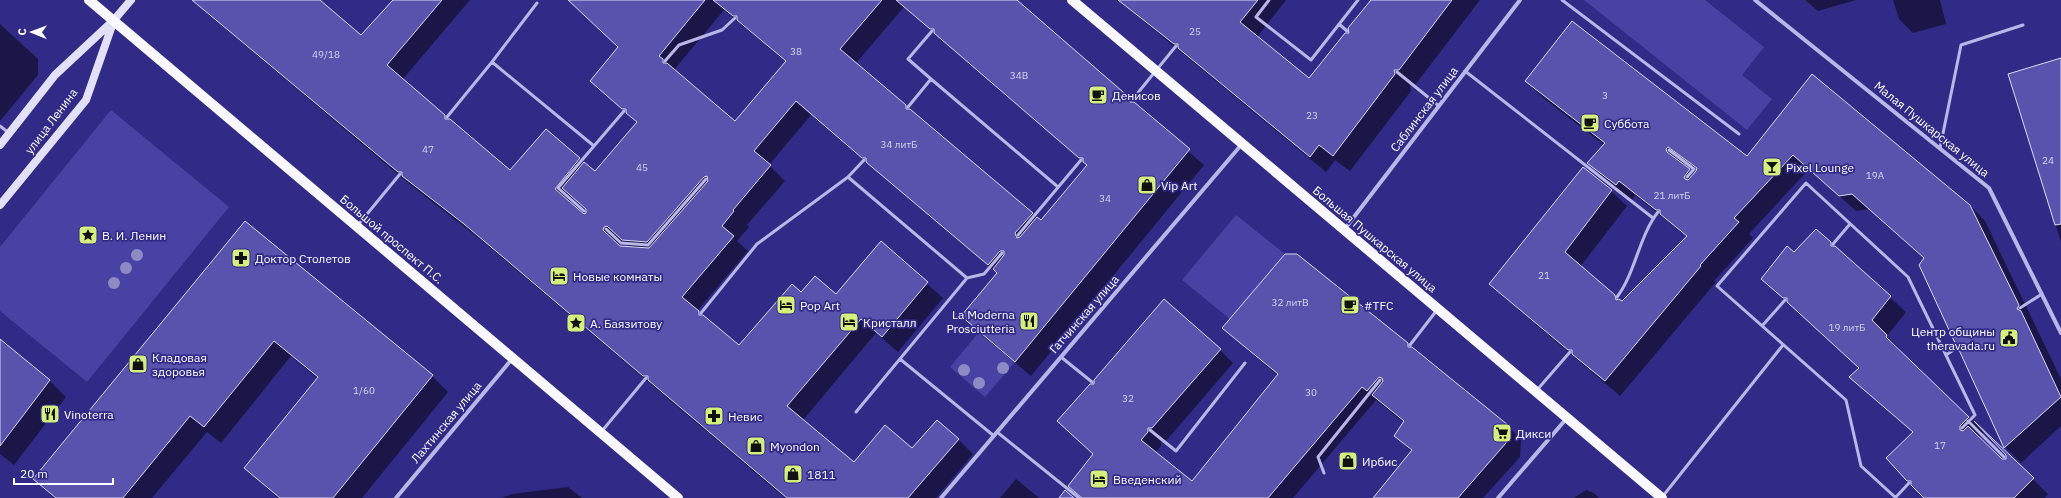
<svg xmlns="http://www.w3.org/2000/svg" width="2061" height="498" viewBox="0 0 2061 498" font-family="'IBM Plex Sans',sans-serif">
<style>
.green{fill:#4942a5}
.shadow{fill:#0007;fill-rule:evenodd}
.building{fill:#5953ae;stroke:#dbdaf6;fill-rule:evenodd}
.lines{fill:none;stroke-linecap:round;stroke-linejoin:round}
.lane{stroke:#b9b6e8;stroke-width:3}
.street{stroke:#b9b6e8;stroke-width:4}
.secondary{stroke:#e2e0f7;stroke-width:8}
.primary{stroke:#f8f8fe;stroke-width:10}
.tree{fill:#8e8bc4}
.labels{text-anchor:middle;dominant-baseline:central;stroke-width:3.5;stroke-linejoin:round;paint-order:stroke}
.number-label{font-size:10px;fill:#d6d4eb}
.poi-label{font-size:12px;fill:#fff;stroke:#312a87;text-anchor:start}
.street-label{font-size:12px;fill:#fff;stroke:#312a87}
</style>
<rect width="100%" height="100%" fill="#312a87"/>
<path class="green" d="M1584,0H1705L1764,47L1742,75L1772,99L1747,130Z
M111,110L229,207L87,382L0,311V247Z
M1236,215L1285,254L1230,319L1182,280Z
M979,332L1015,362L985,397L950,367Z"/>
<path class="shadow" d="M194,0H319L361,36L395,0H470L402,80L510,171L579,159L595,172L637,123L591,81L619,48L568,0H1015L1204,165L1031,376L977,331L962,316L998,274L811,115L769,165L785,181L747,225L749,227L737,241L748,251L697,311L739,347L801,293L836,295L881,243L943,298L898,352L876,333L803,420L854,463L958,439L973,454L936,498H785L480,239L413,187L208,14ZM904,7L1088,166L1041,221L856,63ZM724,10L786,62L736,123L674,70ZM574,198L587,210L588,213L583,215L570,203ZM619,241H623L630,247H620L618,245Z
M1118,0H1286L1257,37L1310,79L1351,34L1373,0H1480L1415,85L1410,86L1411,91L1350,171L1335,160L1326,172Z
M1805,0H1856L1818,11Z
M1893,0H1940L1946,24L1913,33L1899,19Z
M0,24L38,59V75L0,121Z
M2061,59V242L2009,74Z
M1812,75L1970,205L1985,221L2061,379V426L2021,463L2005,447L1960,350L1961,348L1957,344L1924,259L1869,209L1856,211L1809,169L1749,234L1753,238L1714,281L1716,282L1620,396L1506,299L1490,284L1611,191L1627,206L1580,267L1622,303L1687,237L1635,195L1632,200L1604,178L1589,163L1604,145L1542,97L1526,81L1747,158ZM1687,163L1697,170L1694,175L1681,164Z
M245,223L432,376L448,392L362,498H278L245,468L318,379L291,356L221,443L207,432L152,498H54L34,479Z
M1830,243L1906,312L1887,336L1902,351L1900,352L1984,432L1979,437L2001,460H2007V455L2004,451L2048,494L2045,498H1926L1887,458L1913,433L1851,377L1860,368L1763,279L1794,253Z
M1224,328L1407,344L1508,426L1521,440L1520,457L1483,498H1374L1412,452L1395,436L1404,423L1376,400L1293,498H1082L1094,455L1072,435L1220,350L1233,363L1166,441H1161V446L1155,453L1192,482L1278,376Z
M0,340L50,381L66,397L14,465L0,454Z
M1016,479L1039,498H1000Z
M568,487L582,498H502L512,494Z
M1586,490L1594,493L1599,498H1574Z"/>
<path class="building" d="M192,0H320L361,35L393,0H442L387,65L445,115V119H450L510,170L546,129L580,158L555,189L584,214L586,213V209L562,188L584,162L595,171L637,122L626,113V109H622L590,81L618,47L568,0H705L659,56L663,59V63H667L735,121L786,61L737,20V16H733L713,0H882L840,49L906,105V109H910L1033,213L1015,233L1017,238L1020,237L1037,217L1041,220L1087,165L1083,162V158H1079L934,33V29H930L896,0H1017L1130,98V102H1134L1190,149L1015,362L961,316L997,273L993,269L1004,255V251H1000L988,265L866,162V158H862L796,101L754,151L771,165L733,210L734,211L722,226L734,236L682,297L699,311V315H703L739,345L792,284L801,292L815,276L836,294L881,241L928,282L882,337L861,319L787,406L854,462L885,425L912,448L937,420L959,439L908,498H787L648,380V376H643L464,224L402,176V172H398ZM707,176L708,181L649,248L620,246L603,230L604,227L607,226L622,240L647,242L704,177Z
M1118,0H1258L1240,22L1309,78L1345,33H1349L1348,28L1371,0H1452L1399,70H1394L1395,74L1333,156L1319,145L1310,157L1178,48V44H1174Z
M1572,21L1747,156L1812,74L1970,205L2019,305L2017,309L2021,311L2061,397L2004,448L1959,350L1961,346L1956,345L1919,265L1924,258L1852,194L1839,196L1793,155L1734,218L1739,222L1700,265L1701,266L1605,381L1572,354V350H1568L1489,284L1583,167L1612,190L1565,252L1615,295L1616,300L1619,299L1622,301L1687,236L1660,214V210H1656L1619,181L1616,185L1587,163L1605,143L1525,81ZM1668,147L1697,168L1696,171L1688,180L1685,179L1684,177L1690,169L1667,152L1666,149Z
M2061,58V224L2055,225L2008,74Z
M245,221L433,375L333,498H280L244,468L318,377L274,341L204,427L190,416L123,498H56L33,479Z
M1816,229L1831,242V246H1835L1891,296L1872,320L1887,335L1886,337L1969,417L1960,426V430L1963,431L1968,426L2002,459H2006V455L1974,421L2034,478L2014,498H1924L1911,485V481H1907L1886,458L1913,432L1849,377L1859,368L1787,302V298H1783L1761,279L1787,246L1794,252Z
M1285,254H1297L1408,343V347H1412L1508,425L1506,443L1458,498H1373L1412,450L1394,436L1404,421L1372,395L1383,381L1382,378L1379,377L1367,391L1362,387L1268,498H1082L1068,486L1093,454L1057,421L1090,384H1094V380L1164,299L1221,349L1152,428H1148V432L1141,440L1192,481L1278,374L1222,328Z
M0,339L50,380L0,446Z
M1065,490L1074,498H1059Z"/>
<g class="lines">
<path class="lane" d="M1269,0L1256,17L1311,60L1358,0
M1562,0L1739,134
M1339,24L1347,31
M665,61L679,45L722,30L735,18
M492,62L537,3
M1465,71L1653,218
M1397,72L1439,106
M931,79L1058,187
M1132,100L1176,46
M908,107L931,79L908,59L932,31
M447,117L492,62L594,146L558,188L584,211
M0,126L9,133
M594,146L624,111
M1940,148L1961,45L2023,25
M1669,150L1694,169L1687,177
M864,160L848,177L967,278
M358,225L400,174
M606,229L621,243L648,245L706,179
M1018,235L1081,160
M1833,244L1850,224
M1617,297C1635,274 1639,236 1658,212
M2020,308L2042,294
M701,313L757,244L848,177
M1762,326L1785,300
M1410,345L1437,310
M1946,355L1958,347
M1061,357L1092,382
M900,359L994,436
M1537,390L1570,352
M856,412L967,278L984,274L1002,253
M1968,421L2004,457
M1150,430L1176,451L1245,363
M602,431L646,378
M997,432L1079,498
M1324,473L1318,457L1380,380
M1663,496L1783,345
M1895,497L1861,466L1846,400L1717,286L1806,183L1908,277L1975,415L1962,428
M1895,498L1909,483"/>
<path class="street" d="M1755,0L1989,188L2061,333
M1344,230L1520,0
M396,498L512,359
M941,498L1242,144
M1498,498L1567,418"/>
<path class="secondary" d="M0,145L55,75L114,20L131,0
M0,205L86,100L114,20"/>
<path class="primary" d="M89,0L678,498
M1072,0L1662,498"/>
</g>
<g class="tree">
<circle cx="137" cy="255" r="6"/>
<circle cx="126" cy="268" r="6"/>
<circle cx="114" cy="283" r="6"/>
<circle cx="1003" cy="368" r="6"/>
<circle cx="964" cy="370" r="6"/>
<circle cx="979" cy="383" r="6"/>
</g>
<defs>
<g id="cafe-square" transform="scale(1)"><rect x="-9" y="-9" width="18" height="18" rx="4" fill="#d5ee7e" stroke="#312a87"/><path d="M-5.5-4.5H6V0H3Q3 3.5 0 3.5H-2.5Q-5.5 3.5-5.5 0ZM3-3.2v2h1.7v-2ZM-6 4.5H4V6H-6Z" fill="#111"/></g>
<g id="bar-square" transform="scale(1)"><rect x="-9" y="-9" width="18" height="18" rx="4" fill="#d5ee7e" stroke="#312a87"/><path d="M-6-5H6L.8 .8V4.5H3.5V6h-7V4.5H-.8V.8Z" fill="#111"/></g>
<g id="shop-square" transform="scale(1)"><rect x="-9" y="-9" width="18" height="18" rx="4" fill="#d5ee7e" stroke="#312a87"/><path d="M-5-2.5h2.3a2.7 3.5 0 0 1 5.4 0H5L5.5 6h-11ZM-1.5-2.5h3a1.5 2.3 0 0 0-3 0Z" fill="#111"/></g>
<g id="sight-square" transform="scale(1)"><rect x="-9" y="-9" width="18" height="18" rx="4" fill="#d5ee7e" stroke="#312a87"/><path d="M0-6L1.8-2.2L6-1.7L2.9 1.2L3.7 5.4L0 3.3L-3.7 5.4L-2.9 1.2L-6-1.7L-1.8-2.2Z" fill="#111"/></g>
<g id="pharmacy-square" transform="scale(1)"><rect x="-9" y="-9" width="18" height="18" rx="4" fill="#d5ee7e" stroke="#312a87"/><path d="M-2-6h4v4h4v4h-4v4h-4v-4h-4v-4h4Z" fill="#111"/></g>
<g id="hotel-square" transform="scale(1)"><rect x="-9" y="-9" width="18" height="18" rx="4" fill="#d5ee7e" stroke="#312a87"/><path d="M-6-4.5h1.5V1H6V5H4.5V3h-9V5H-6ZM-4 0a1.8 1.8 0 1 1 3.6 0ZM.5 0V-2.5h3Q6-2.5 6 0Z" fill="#111"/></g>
<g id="restaurant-square" transform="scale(1)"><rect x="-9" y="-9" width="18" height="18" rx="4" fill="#d5ee7e" stroke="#312a87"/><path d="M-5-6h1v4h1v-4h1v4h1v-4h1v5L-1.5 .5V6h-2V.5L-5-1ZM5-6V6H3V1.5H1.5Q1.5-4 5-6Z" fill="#111"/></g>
<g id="civic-square" transform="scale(1)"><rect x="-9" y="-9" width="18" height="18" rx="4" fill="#d5ee7e" stroke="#312a87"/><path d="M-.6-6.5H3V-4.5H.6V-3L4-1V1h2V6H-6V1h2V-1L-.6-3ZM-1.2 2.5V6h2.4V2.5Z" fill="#111"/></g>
<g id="supermarket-square" transform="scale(1)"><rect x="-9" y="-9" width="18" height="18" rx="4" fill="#d5ee7e" stroke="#312a87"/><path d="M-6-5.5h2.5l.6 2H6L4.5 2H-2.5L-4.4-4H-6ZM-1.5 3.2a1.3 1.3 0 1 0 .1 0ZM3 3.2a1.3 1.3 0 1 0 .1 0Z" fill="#111"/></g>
</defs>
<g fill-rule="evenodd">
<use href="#cafe-square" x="1098" y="95"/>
<use href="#cafe-square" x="1590" y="123"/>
<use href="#bar-square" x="1772" y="167"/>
<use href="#shop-square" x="1147" y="185"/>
<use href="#sight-square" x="88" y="235"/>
<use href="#pharmacy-square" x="241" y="258"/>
<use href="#hotel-square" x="559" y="276"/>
<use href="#hotel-square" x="786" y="305"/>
<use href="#cafe-square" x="1350" y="305"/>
<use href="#restaurant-square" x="1029" y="321"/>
<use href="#hotel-square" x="849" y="322"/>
<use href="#sight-square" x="576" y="323"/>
<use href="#civic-square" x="2009" y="338"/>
<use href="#shop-square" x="138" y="364"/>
<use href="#restaurant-square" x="50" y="414"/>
<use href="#pharmacy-square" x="714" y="416"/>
<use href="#supermarket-square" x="1502" y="433"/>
<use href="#shop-square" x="756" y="446"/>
<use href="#shop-square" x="1348" y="461"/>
<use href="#shop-square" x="793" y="474"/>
<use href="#hotel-square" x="1099" y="479"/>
</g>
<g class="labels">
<g class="number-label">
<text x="1195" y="31">25</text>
<text x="796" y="51">38</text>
<text x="326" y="54">49/18</text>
<text x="1019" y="75">34В</text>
<text x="1605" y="95">3</text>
<text x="1312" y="115">23</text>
<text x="899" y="144">34 литБ</text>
<text x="428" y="149">47</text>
<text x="2048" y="160">24</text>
<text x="642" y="167">45</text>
<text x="1875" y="175">19А</text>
<text x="1672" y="195">21 литБ</text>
<text x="1105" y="198">34</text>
<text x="1544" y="275">21</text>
<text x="1290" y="302">32 литВ</text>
<text x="1847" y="327">19 литБ</text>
<text x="364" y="390">1/60</text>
<text x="1311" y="392">30</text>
<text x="1128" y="398">32</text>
<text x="1940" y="445">17</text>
</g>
<g class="poi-label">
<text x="1112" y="95">Денисов</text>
<text x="1604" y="123">Суббота</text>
<text x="1786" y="167">Pixel Lounge</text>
<text x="1161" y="185">Vip Art</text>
<text x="102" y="235">В. И. Ленин</text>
<text x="255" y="258">Доктор Столетов</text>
<text x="573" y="276">Новые комнаты</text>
<text x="800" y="305">Pop Art</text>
<text x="1364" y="305">#TFC</text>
<text x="1015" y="314" text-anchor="end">La Moderna<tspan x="1015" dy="14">Prosciutteria</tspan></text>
<text x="863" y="322">Кристалл</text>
<text x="590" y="323">А. Баязитову</text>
<text x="1995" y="331" text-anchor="end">Центр общины<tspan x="1995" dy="14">theravada.ru</tspan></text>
<text x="152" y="357">Кладовая<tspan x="152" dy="14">здоровья</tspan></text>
<text x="64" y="414">Vinoterra</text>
<text x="728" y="416">Невис</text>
<text x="1516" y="433">Дикси</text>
<text x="770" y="446">Myondon</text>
<text x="1362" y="461">Ирбис</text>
<text x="807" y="474">1811</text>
<text x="1113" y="479">Введенский</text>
</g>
<g class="street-label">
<text transform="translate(1424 109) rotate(-53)">Саблинская улица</text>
<text transform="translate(51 121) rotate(-53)">улица Ленина</text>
<text transform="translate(1932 129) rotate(39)">Малая Пушкарская улица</text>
<text transform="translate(392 239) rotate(40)">Большой проспект П.С.</text>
<text transform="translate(1375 239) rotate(40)">Большая Пушкарская улица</text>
<text transform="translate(1084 314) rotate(-49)">Гатчинская улица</text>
<text transform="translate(446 422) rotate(-50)">Лахтинская улица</text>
</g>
</g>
<g transform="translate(32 32) rotate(271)" stroke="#312a87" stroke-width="3" paint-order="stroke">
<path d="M0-3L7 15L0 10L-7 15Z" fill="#ffffff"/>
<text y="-6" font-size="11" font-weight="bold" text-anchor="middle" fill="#ffffff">С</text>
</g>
<path d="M14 478v6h99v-6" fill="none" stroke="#ffffff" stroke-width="2"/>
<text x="20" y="478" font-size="12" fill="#ffffff" stroke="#312a87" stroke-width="3" paint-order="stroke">20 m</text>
</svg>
